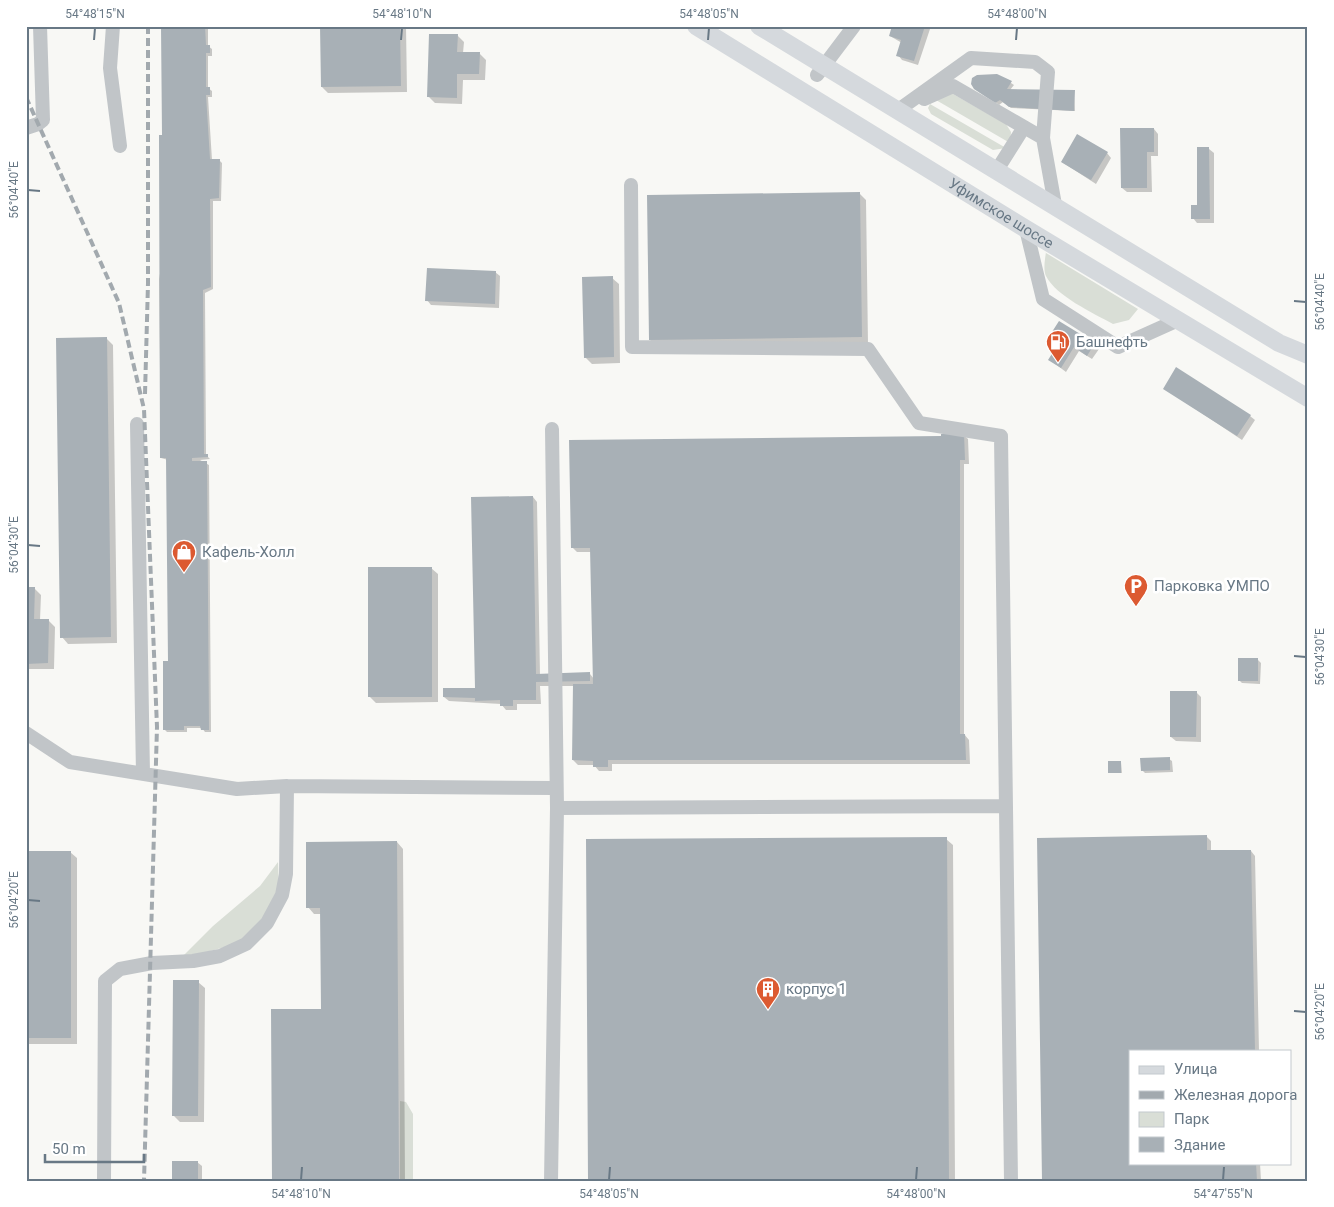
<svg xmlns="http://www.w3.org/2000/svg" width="1334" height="1207" viewBox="0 0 1334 1207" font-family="Roboto,sans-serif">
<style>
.green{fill:#d9ded6}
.shadow{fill:#0003}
.building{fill:#a8b0b6}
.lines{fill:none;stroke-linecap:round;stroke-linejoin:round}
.minor{stroke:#c1c5c8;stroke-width:14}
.major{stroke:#d5d9dd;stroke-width:18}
.rail{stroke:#a2a9ae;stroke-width:4;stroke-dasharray:8 4;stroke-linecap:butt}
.ticks{fill:none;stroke:#687885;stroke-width:2}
.labels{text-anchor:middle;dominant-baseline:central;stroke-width:5;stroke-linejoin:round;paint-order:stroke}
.street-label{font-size:15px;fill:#687885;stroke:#fff}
.poi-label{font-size:15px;fill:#687885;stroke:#fff;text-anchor:start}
.neatline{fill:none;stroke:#687885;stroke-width:2}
.ticks-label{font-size:12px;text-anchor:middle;fill:#687885}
</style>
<rect width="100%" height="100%" fill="#f8f8f5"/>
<path class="green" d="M947,94H953L1006,124L1011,132L1010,143L936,100Z
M930,104L1006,148L993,150L931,114L928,108Z
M1046,252V253L1138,309L1129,320L1113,324C1093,313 1056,296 1046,276C1043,270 1045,259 1046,252Z
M278,862L279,886L272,906L244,942L180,959L213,926L260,886Z
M400,1101L406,1102L413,1114V1181H400Z"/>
<path class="shadow" d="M163,26H208V46L212,49V56H208V88L212,91V97H208L212,160H219L222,163L221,201H213V289L205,293L206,455L210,459L200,460L209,465L211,732H205L202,728H187V732H167L165,730L169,662L168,460L161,458L159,279L161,268L163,136Z
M321,26H406L407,92L328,93L322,87Z
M894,26H927L930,29L918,65L902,60L898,55L902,43L890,36Z
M457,35L464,42L463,53H479L486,60L485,80H463L462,104L435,103L429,97Z
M1011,83L1014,85L1010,90L1074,92L1075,111L1011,108L1003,102L999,105L975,87Z
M1154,129L1158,134V156H1151L1152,192H1127L1122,188Z
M1209,149L1214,153V223H1197L1193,218L1199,206Z
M1107,153L1111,158L1096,184L1062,162Z
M859,193L866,200L868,343L657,346L650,340Z
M495,272L500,276L499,308L431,305L427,300Z
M612,278L619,284L620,363L592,364L585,357Z
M1051,335L1094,344L1099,349L1092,359L1079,351L1066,372L1050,360L1061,342Z
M106,338L113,345L117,643L68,644L62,637Z
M1164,388L1250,416L1255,420L1242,440Z
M963,435L968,439L969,464H964V734L969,740L970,764H612V771H599L594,765H578L573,760L575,686H540L541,704H517V710H506L501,704L449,701L444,697L476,689L533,497L537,502L540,675L590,674L594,679L592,552H577L572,547L942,438Z
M431,568L438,574V702L376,703L369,696Z
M26,588H34L41,595L40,620L49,621L55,627L54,669H26Z
M1258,660L1261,663L1260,684L1242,683L1239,680Z
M1196,692L1201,697V742L1176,741L1171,737Z
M1169,759L1172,761L1173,772L1145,773L1142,770Z
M1121,762L1122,773L1109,772Z
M26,800L28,802V813H26Z
M1206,836L1211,841V852L1251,851L1255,856L1259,1051H1130V1163H1260L1261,1181H1043Z
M946,839L953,845L955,1181H590Z
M397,842L403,849L405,1181H273L322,1010V914H314L308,907Z
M26,852H70L77,858V1044H26Z
M198,982L205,988L204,1122H180L174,1116Z
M197,1162L202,1166V1181H174Z"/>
<path class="building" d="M161,26H205L206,45H210V53H206V87H210V95H206L210,159H220L219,198L210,199L211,287L203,290L204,454H208V457L192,458V461H207L209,730H201L200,726H184V730H163V661H168L166,458H160L159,135H162Z
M320,26H400L401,86L321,87Z
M892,26H925L914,61L896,56L901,40L889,36Z
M429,34H458L457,52H480L479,74H457V98L427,97Z
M997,74L1012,81L1007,89L1075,90L1074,111L1009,107L1000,100L995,103L974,89L971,84L972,78L977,75Z
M1120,128H1154V152H1147V188H1121Z
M1077,134L1108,152L1091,180L1061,162Z
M1197,147H1209L1210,219H1191V205H1197Z
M860,192L862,337L649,340L647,195Z
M427,268L496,271L495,304L425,301Z
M613,276L614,357L584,358L582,277Z
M1059,321L1095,343L1087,356L1074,347L1061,368L1048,360L1060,341L1050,335Z
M107,337L111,637L60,638L56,338Z
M1176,367L1251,415L1237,436L1163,389Z
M964,433L965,460H960V734H965L966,760H608V767H593V761L572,760L573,684H593L590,548H571L569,440L941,436V434Z
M533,496L536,674L590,672V681L536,682V700H513V706H500V700L475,701V698L443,697V688H475L471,497Z
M368,567H432V697H368Z
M26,587H35L34,619H49L48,663L26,664Z
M1238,658H1258V681H1238Z
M1170,691H1197L1196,737H1170Z
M1170,757V770L1141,771L1140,758Z
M1108,761H1121V773H1108Z
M1207,835V850H1251L1255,1051H1130V1163H1256L1257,1181H1042L1037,838Z
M947,837L949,1181H588L586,839Z
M397,841L399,1181H272L271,1009H321L320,908H306V842Z
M26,851H71V1038H26Z
M173,980H199L198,1116H172Z
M172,1161H198V1181H172Z"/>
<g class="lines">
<path class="minor" d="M113,26L110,68L120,146
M817,75L854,26
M924,99L953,86L1043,138L1055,205
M897,111L971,58L1035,62L1048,72L1043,138
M26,128L38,124L43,120L40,26
M997,170L1024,127
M631,185L632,347L868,349L919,423L1001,436L1011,1181
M1026,229L1043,299L1118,347L1178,320
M137,424L143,774
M26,733L70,762L237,789L287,786L555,788
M557,808L1004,806
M104,1181L105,981L120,969L152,963L193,961L220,956L246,944L267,923L282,895L286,874L287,786
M551,1181L557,808L552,429"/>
<g class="major">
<path id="s1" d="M696,26L1026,229L1308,398"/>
<path d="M759,26L1279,343L1308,355"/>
</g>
<path class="rail" d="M26,97L119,303L144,409L157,727L144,1181
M145,394L148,283V26"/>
</g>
<path class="ticks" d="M94,40L95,28M401,40L402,28M708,40L709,28M1016,40L1017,28M28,190L40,191M1294,301L1306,302M28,545L40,546M1294,656L1306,657M28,900L40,901M1294,1011L1306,1012M301,1180L302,1167M609,1180L610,1167M916,1180L917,1167M1223,1180L1224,1167"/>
<defs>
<g id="fuel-pin" transform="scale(1.25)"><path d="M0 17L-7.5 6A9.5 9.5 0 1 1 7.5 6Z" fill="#dc5a31" stroke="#fff"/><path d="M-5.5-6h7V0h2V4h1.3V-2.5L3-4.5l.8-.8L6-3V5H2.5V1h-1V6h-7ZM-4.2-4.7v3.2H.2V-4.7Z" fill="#fff"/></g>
<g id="shop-pin" transform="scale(1.25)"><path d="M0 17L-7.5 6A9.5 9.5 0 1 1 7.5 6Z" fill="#dc5a31" stroke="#fff"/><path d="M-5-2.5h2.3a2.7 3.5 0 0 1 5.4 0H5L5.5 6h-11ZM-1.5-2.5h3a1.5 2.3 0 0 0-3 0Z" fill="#fff"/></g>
<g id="parking-pin" transform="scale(1.25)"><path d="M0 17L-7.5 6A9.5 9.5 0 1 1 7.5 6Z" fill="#dc5a31" stroke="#fff"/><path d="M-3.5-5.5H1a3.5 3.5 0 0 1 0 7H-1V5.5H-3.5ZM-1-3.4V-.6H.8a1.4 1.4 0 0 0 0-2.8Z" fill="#fff"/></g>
<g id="building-pin" transform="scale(1.25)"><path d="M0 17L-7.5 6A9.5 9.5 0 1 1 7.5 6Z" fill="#dc5a31" stroke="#fff"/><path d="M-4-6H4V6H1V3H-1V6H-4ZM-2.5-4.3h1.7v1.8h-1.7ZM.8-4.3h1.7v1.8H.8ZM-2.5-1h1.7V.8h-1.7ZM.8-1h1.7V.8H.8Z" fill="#fff"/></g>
</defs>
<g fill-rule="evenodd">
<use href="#fuel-pin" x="1058" y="342"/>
<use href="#shop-pin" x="184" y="552"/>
<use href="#parking-pin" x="1136" y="586"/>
<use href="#building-pin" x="768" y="989"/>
</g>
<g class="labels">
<g class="street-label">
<text stroke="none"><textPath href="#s1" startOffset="358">Уфимское шоссе</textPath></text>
</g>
<g class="poi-label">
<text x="1076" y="342">Башнефть</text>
<text x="202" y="552">Кафель-Холл</text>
<text x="1154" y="586">Парковка УМПО</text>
<text x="786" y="989">корпус 1</text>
</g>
</g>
<rect width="1334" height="1207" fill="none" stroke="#ffffff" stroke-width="55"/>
<rect x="1129" y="1050" width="162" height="115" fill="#ffffff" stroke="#c3c9ce"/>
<rect x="1139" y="1066" width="25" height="8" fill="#d5d9dd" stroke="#c3c9ce"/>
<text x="1174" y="1074" font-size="15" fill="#687885">Улица</text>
<rect x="1139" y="1091" width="25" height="8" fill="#a2a9ae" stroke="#c3c9ce"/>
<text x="1174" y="1100" font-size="15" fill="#687885">Железная дорога</text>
<rect x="1139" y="1112" width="25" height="15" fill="#d9ded6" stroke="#c3c9ce"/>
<text x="1174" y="1124" font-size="15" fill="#687885">Парк</text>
<rect x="1139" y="1137" width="25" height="15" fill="#a8b0b6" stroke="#c3c9ce"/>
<text x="1174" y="1150" font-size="15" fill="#687885">Здание</text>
<path d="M45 1154v8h99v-8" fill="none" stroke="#687885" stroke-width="2.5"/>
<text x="52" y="1154" font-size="15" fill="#687885" stroke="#ffffff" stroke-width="4" paint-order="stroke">50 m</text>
<rect x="28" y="28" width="1278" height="1152" class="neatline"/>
<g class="ticks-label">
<text x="95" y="18">54°48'15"N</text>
<text x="402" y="18">54°48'10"N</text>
<text x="709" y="18">54°48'05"N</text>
<text x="1017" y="18">54°48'00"N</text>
<text transform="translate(14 190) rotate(-90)" y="4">56°04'40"E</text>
<text transform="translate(1320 302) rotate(-90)" y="4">56°04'40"E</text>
<text transform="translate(14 545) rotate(-90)" y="4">56°04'30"E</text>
<text transform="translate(1320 657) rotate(-90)" y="4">56°04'30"E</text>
<text transform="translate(14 900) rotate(-90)" y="4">56°04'20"E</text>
<text transform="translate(1320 1012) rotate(-90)" y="4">56°04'20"E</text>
<text x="301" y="1198">54°48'10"N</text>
<text x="609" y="1198">54°48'05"N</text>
<text x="916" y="1198">54°48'00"N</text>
<text x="1223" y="1198">54°47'55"N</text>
</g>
</svg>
